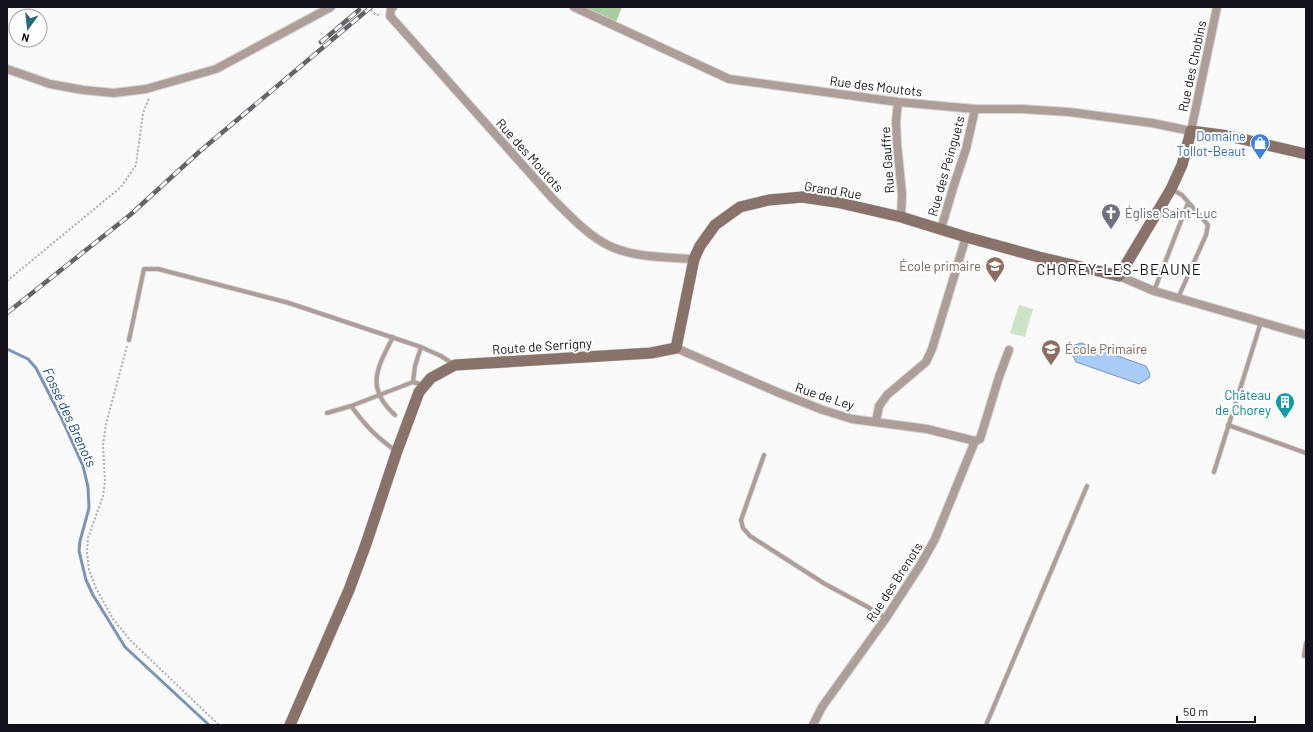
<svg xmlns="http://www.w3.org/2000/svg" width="1313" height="732" viewBox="0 0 1313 732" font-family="Barlow,sans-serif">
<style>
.green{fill:#cce3c6}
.forest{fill:#a8cc9f}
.water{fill:#a8cbf8;stroke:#7c93b6}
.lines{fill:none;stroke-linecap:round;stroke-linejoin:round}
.stream{stroke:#7c93b6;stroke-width:3}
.lane-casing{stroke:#d5d5d6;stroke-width:5.5}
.street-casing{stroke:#d5d5d6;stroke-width:10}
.secondary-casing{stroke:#d5d5d6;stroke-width:12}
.path{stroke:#adacaf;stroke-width:2;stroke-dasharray:2 2;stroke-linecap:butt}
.lane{stroke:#ae9e99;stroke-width:4}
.street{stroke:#ae9e99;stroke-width:8}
.secondary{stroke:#89726a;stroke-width:11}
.rail-casing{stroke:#65626a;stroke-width:4.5}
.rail{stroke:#fff;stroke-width:3;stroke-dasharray:9;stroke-linecap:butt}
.labels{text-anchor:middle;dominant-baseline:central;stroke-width:4;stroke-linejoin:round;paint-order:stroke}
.street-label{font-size:13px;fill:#15111c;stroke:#fff}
.shop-label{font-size:13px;fill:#366cbe;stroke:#fff;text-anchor:end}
.worship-label{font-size:13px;fill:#5b616d;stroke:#fff;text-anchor:start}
.education-label{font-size:13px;fill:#785e54;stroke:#fff;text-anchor:end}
.culture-label{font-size:13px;fill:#0d838f;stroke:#fff;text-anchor:end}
.water-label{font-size:14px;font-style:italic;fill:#18477c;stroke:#fff}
.quarter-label{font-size:15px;letter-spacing:1px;fill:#15111c;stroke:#fff}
</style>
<rect width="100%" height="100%" fill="#fafafa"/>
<path class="green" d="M1019,305L1033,309L1025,337L1010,333Z"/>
<path class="forest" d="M584,7H622L616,22Z"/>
<path class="water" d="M1081,343L1146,366L1150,374L1149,378L1139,384L1076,362L1071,352L1072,346Z"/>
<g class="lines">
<path class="stream" d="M7,349L28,359L36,368L61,417L83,466L88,487L89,508L80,541L79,551L86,580L93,595L125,647L209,725"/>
<g class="lane-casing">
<path id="lane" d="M1171,189L1182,195L1208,225L1206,235L1178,298
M1154,291L1188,203
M393,337C377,368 365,388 395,415
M129,340L144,269H158L289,303L421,347L441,356L453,364
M413,382L415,366L421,347
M351,406C366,426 375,436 396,451
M327,413L351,406L413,382L423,385
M1228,425L1306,453
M764,455L741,520L743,528L750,536L825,584L866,606L886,618
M1214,472L1261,322
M1306,643L1304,656H1306
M986,725L1087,486"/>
</g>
<g class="street-casing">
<path id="street" d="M393,7L391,9L390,16L553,199C569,215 585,232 604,243C629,258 666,257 694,259
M574,7L729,79L898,102L975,109H1022L1069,112L1152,123L1191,131L1217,7
M7,69L50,84L83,90L114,93L146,89L216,69L331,7
M898,102L896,121L897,144L902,194L901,217
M941,229L953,188L966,149L975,109
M1119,276L1154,291L1306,335
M676,348L777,392L823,410L852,419L927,429L975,441
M876,422L879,406L887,395L926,362L932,349L966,237
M975,441L980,439L999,377L1009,350
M813,725L822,707L886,618L921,564L935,539L975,441"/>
</g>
<g class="secondary-casing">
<path id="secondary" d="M290,725L349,590L366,544L397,451L419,392L431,378L455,365L651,353L676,348L694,259L700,246L715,225L740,207L769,200L802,197L836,202L901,217L966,237L1039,257L1119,276L1171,189L1182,165L1191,131L1229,136L1306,154"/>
</g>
<path class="path" d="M368,7L376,15L381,14
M7,281L121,187L136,165L143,113L149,98
M127,346L106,424L103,445L105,481L103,496L88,538L87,552L89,570L96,588L113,619L130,640L219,725"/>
<use href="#lane" class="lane"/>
<use href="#street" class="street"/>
<use href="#secondary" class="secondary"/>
<g class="rail-casing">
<path id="rail" d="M321,42L359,10
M7,313L130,215L199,152L371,7"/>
</g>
<use href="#rail" class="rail"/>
</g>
<defs>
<g id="shop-pin" transform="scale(1)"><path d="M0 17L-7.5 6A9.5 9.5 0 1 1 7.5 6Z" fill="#3f7fe0" stroke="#fff"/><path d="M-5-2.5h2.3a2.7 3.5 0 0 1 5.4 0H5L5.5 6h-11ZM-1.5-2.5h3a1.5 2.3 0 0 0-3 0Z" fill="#fff"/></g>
<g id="church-pin" transform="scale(1)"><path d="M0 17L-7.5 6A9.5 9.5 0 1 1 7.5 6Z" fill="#6b7280" stroke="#fff"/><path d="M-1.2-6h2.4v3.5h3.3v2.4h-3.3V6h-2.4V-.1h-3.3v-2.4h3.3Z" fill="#fff"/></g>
<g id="school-pin" transform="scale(1)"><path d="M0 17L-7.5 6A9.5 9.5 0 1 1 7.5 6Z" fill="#8d6e63" stroke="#fff"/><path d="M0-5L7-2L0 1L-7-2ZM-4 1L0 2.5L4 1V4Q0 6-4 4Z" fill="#fff"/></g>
<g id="building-pin" transform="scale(1)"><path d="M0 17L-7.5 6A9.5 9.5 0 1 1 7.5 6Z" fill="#0f9aa8" stroke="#fff"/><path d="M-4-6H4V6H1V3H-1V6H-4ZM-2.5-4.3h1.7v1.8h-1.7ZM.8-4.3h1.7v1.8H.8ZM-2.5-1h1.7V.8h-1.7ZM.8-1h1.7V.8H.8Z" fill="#fff"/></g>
</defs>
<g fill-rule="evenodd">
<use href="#shop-pin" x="1260" y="143"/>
<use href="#church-pin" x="1111" y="213"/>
<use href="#school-pin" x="995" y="266"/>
<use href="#school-pin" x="1051" y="349"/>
<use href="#building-pin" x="1285" y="402"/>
</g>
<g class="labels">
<g class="street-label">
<text transform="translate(1192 66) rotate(-78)">Rue des Chobins</text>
<text transform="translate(876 86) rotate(7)">Rue des Moutots</text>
<text transform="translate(530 155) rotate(48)">Rue des Moutots</text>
<text transform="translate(887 160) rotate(-94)">Rue Gauffre</text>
<text transform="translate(946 166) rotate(-74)">Rue des Peinguets</text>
<text transform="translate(833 190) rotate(9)">Grand Rue</text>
<text transform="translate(542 346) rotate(-4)">Route de Serrigny</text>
<text transform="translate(825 396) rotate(18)">Rue de Ley</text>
<text transform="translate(894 582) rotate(-57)">Rue des Brenots</text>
</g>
<g class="shop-label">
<text x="1246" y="136">Domaine<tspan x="1246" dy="15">Tollot-Beaut</tspan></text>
</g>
<g class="worship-label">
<text x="1125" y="213">Église Saint-Luc</text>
</g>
<g class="education-label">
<text x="981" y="266">École primaire</text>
<text x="1065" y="349" text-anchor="start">École Primaire</text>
</g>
<g class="culture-label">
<text x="1271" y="395">Château<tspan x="1271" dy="15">de Chorey</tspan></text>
</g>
<g class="water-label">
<text transform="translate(70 417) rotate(65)">Fossé des Brenots</text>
</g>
<g class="quarter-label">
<text x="1119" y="269">CHOREY-LES-BEAUNE</text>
</g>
</g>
<rect width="1313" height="732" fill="none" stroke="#15111c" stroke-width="16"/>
<g transform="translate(28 28) rotate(195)"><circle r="19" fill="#ffffff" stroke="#a1a0a4"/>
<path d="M0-3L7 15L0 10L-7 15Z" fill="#246979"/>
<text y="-6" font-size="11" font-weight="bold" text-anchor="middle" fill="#15111c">N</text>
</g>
<path d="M1177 716v6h78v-6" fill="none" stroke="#15111c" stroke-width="2"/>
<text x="1183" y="716" font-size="12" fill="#15111c" stroke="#ffffff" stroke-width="3" paint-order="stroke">50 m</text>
</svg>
